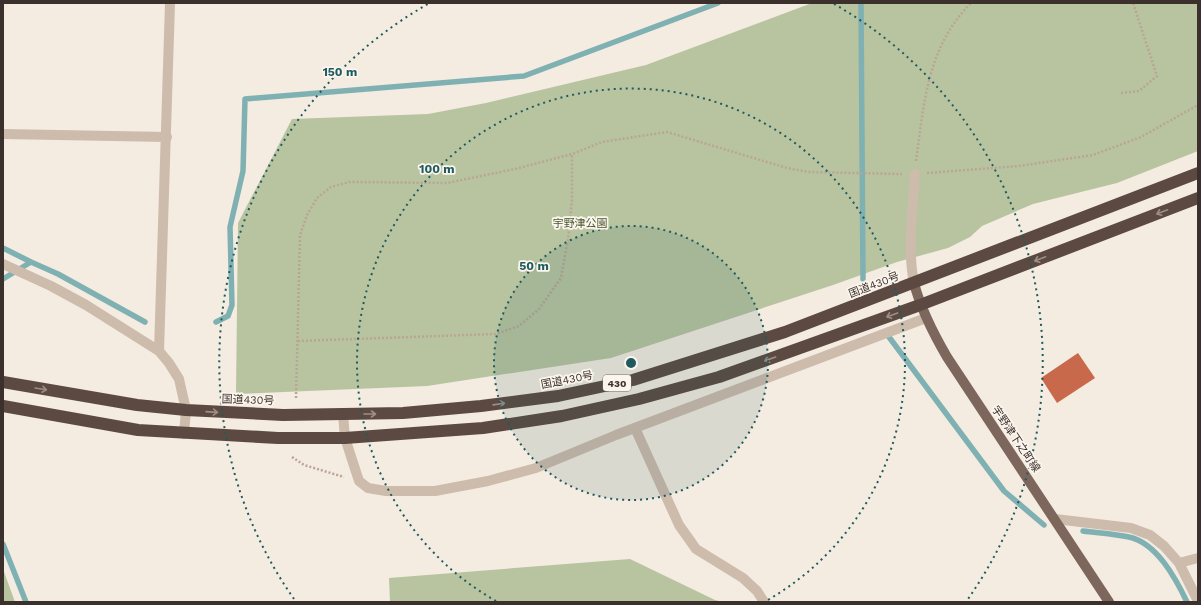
<svg xmlns="http://www.w3.org/2000/svg" width="1201" height="605" viewBox="0 0 1201 605" font-family="'Work Sans','Noto Sans JP',sans-serif">
<style>
.green{fill:#b8c4a0}
.lines{fill:none;stroke-linecap:round;stroke-linejoin:round}
.stream{stroke:#7fb0b2;stroke-width:5.5}
.building{fill:#c8694b}
.path{stroke:#b9a596;stroke-width:2.5;stroke-dasharray:2 2;stroke-linecap:butt}
.minor{stroke:#cdbbac;stroke-width:10}
.major{stroke:#7d675c;stroke-width:10}
.highway{stroke:#5c4a42;stroke-width:12}
.oneway{stroke:#9c8e87}
.ring{fill:none;stroke:#1f5a5e;stroke-width:2;stroke-dasharray:2 4}
.labels{text-anchor:middle;dominant-baseline:central;stroke-width:3.5;stroke-linejoin:round;paint-order:stroke}
.shield{fill:#fbf5ee;stroke:#756b66;stroke-width:1}
.shield-label{font-size:10px;font-weight:bold;fill:#3b302b}
.park-label{font-size:11px;fill:#4a5a2e;stroke:#fbf5ee}
.street-label{font-size:11px;fill:#3b302b;stroke:#fbf5ee}
.centre{fill:#1f5a5e;stroke:#fbf5ee;stroke-width:2}
.ring-label{font-size:12px;text-anchor:middle;font-weight:bold;fill:#1f5a5e;stroke:#fbf5ee;stroke-width:3.5;stroke-linejoin:round;paint-order:stroke}
</style>
<rect width="100%" height="100%" fill="#f4ebe1"/>
<path class="green" d="M812,3H1198V151L1117,183L1033,204L982,226L970,237L948,248L897,262L833,285L611,358L427,386L236,394L238,223L292,119L428,114L486,103L646,65Z
M630,559L715,600L723,602H390L389,578Z
M3,566V569L15,602H3Z"/>
<g class="lines">
<path class="stream" d="M861,3L863,279
M3,248L31,262
M3,279L31,262L58,274L145,322
M216,322L228,316L232,305L230,227L243,171L245,99L524,76L718,3
M889,337L1004,491L1044,525
M1083,531C1098,533 1114,534 1129,537C1157,543 1176,579 1187,602
M3,544L26,602"/>
</g>
<path class="building" d="M1078,353L1095,378L1057,403L1041,378Z"/>
<g class="lines">
<path class="path" d="M1121,93L1139,91L1157,76L1133,3
M916,161C924,104 927,47 971,3
M927,173L1019,166L1093,155L1141,137L1198,105
M298,341L495,334L519,326L539,309L561,278L568,239L572,200V154
M296,398L300,235L307,215L317,198L331,187L349,182L447,183L515,169L572,154L602,142L667,132L787,168L808,172L902,174
M292,457L304,465L344,477"/>
<path class="minor" d="M3,134L167,137
M3,264L51,286L86,305L159,351L169,363L179,379L186,410L184,434
M914,283C907,248 913,209 915,174
M159,351L170,3
M343,414L345,438L359,481L368,488L386,491H435L488,481L536,468L616,435L926,318
M635,428L679,525L696,549L743,578L757,591L764,602
M1055,519L1131,528L1150,535L1164,546L1179,563L1198,601
M1179,563L1198,558"/>
<path class="major" d="M914,283C921,310 933,333 947,357L1109,602"/>
<path class="highway" d="M3,382L137,405L186,410L283,415L403,413L481,406L558,396L633,380L785,332L1198,173
M3,406L138,430L278,438H345L483,428L562,416L639,399L719,377L920,305L1198,198"/>
</g>
<defs><path id="oneway-shaft" d="M-6 0H5M1.5-3L5.5 0L1.5 3" fill="none" stroke-width="1.6" stroke-linecap="round" stroke-linejoin="round"/></defs>
<g class="oneway">
<use href="#oneway-shaft" transform="translate(1162 212) rotate(159)"/>
<use href="#oneway-shaft" transform="translate(1040 259) rotate(159)"/>
<use href="#oneway-shaft" transform="translate(892 315) rotate(160)"/>
<use href="#oneway-shaft" transform="translate(770 359) rotate(161)"/>
<use href="#oneway-shaft" transform="translate(41 389) rotate(9)"/>
<use href="#oneway-shaft" transform="translate(499 404) rotate(-8)"/>
<use href="#oneway-shaft" transform="translate(212 412) rotate(4)"/>
<use href="#oneway-shaft" transform="translate(370 414)"/>
</g>
<circle cx="631" cy="363" r="137" fill="#1f5a5e" fill-opacity=".12"/>
<g class="ring">
<circle cx="631" cy="363" r="137"/>
<path d="M496 601A274 274 0 1 1 766 601"/>
<path d="M294 599A412 412 0 0 1 428 4M834 4A412 412 0 0 1 968 599"/>
</g>
<g class="labels">
<rect class="shield" x="603" y="375" width="28" height="16" rx="3"/>
<g class="shield-label">
<text x="617" y="383">430</text>
</g>
<g class="park-label">
<text x="580" y="223">宇野津公園</text>
</g>
<g class="street-label">
<text transform="translate(874 285) rotate(-21)">国道430号</text>
<text transform="translate(567 380) rotate(-11)">国道430号</text>
<text transform="translate(248 400) rotate(2)">国道430号</text>
<text transform="translate(1016 439) rotate(56)">宇野津下之町線</text>
</g>
</g>
<circle cx="631" cy="363" r="6" class="centre"/>
<g class="ring-label">
<text x="340" y="76">150 m</text>
<text x="437" y="173">100 m</text>
<text x="534" y="270">50 m</text>
</g>
<rect width="1201" height="605" fill="none" stroke="#3b302b" stroke-width="8"/>
</svg>
